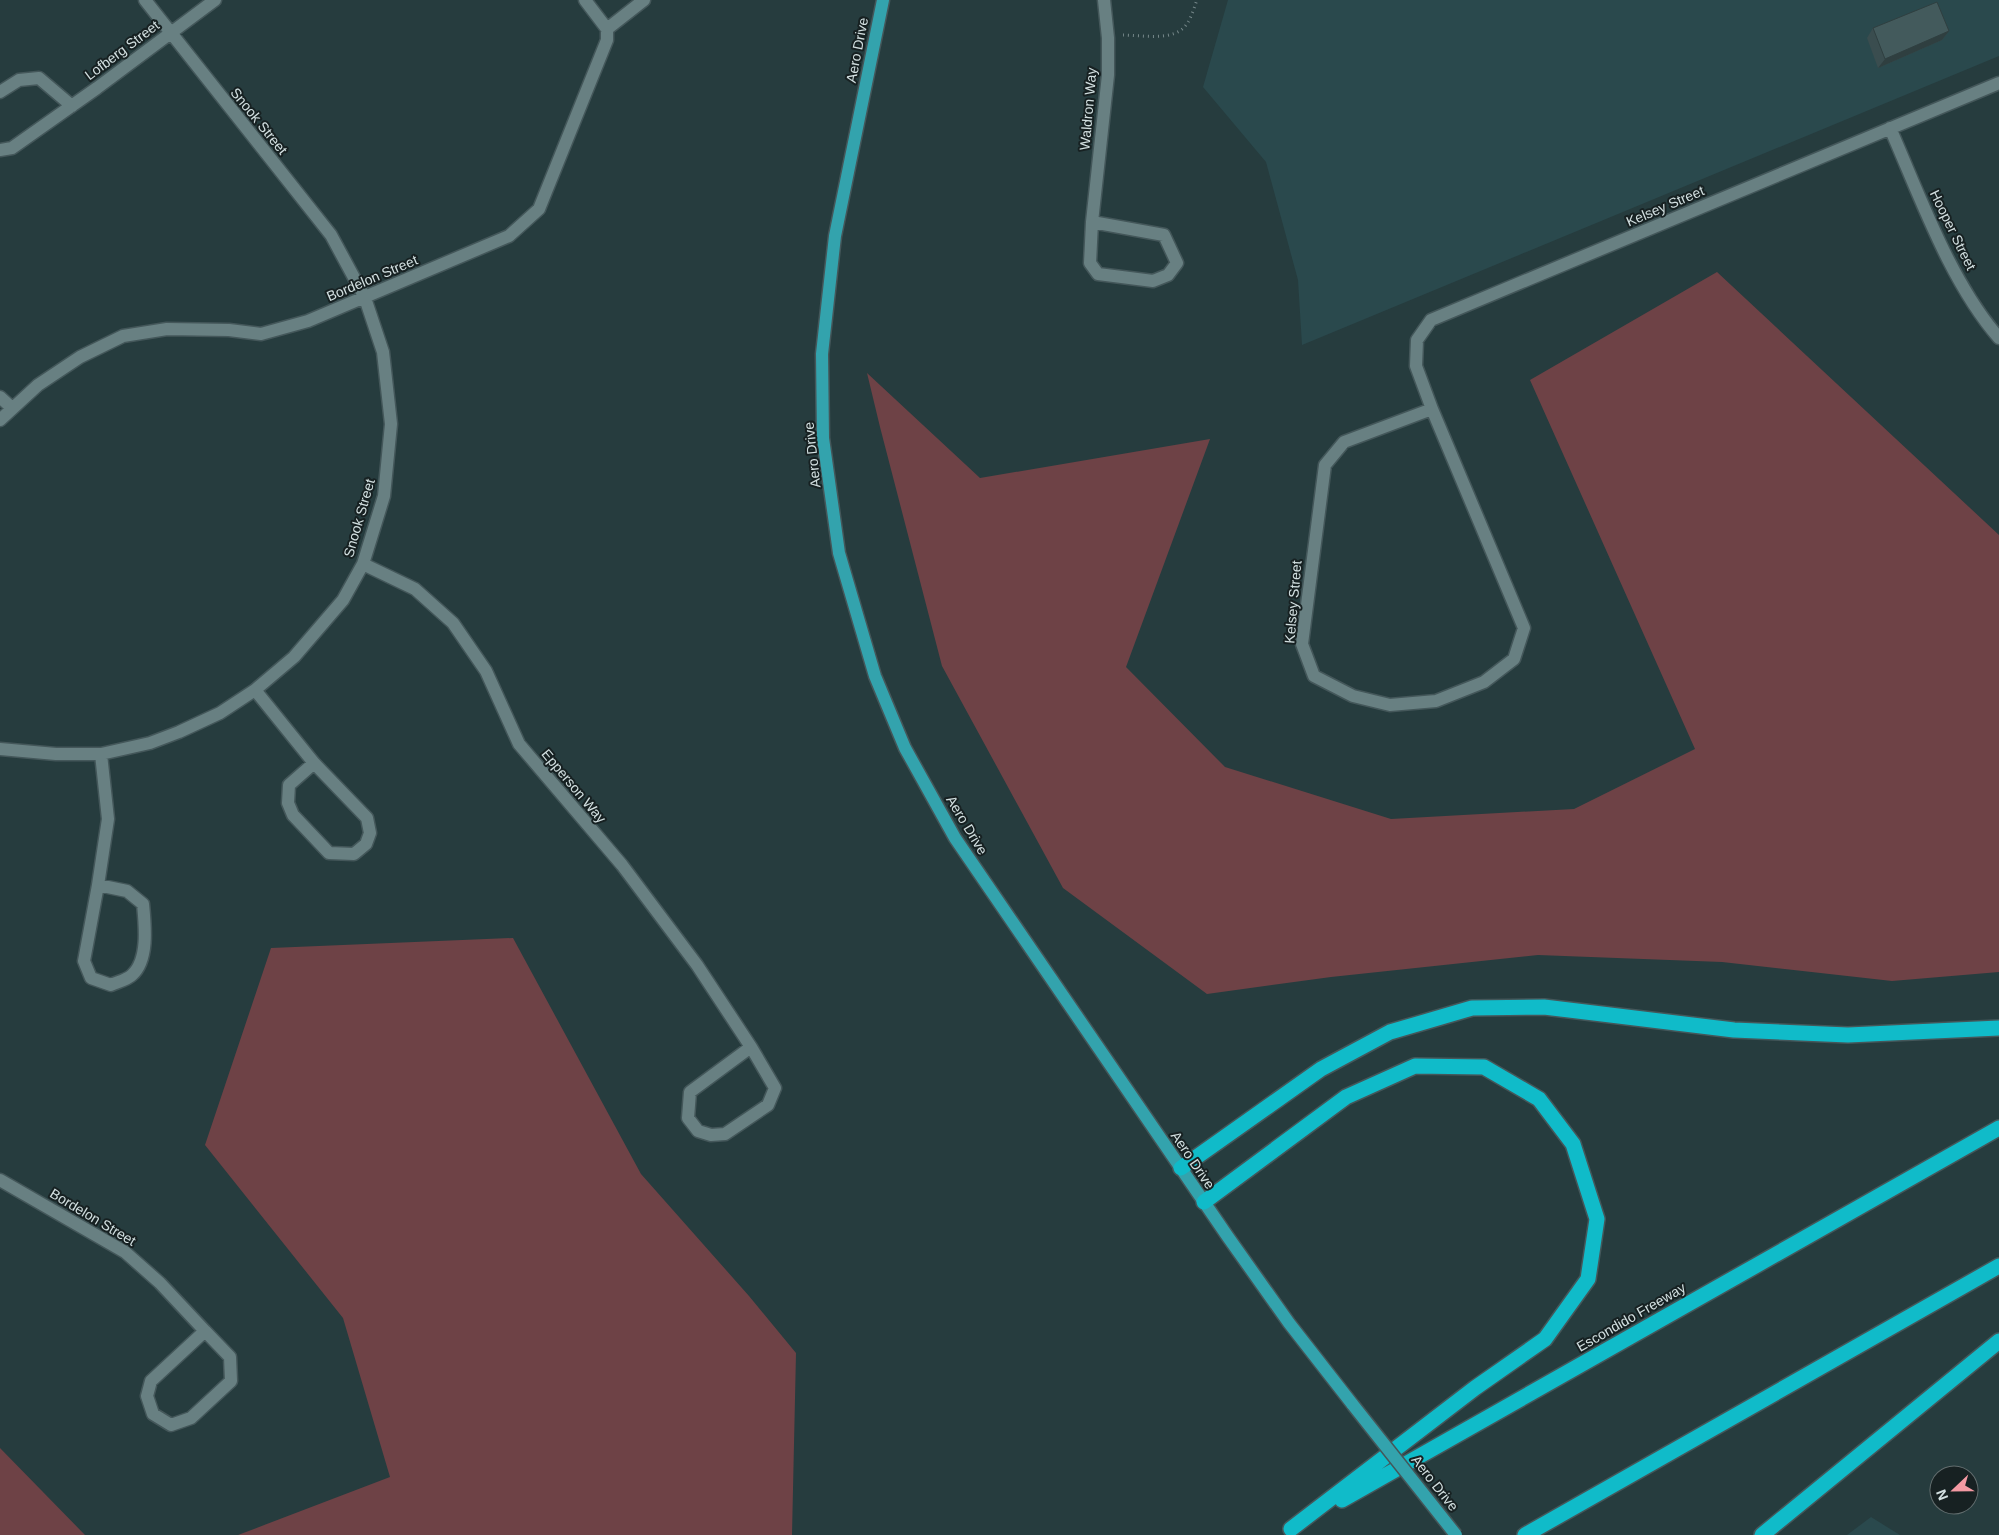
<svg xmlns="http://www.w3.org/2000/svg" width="1999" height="1535" viewBox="0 0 1999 1535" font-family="Helvetica,sans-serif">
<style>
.built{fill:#2a494d}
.green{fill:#6e4246}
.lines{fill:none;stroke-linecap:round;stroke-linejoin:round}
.minor-casing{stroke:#44575a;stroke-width:15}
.major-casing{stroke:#44575a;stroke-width:15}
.highway-casing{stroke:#44575a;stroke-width:18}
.path{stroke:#758789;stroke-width:3;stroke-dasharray:1 4;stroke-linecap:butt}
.minor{stroke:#688082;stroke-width:12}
.major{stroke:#33a3ad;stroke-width:12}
.highway{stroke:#10bbc9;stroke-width:15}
.major-bridge-casing{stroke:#44575a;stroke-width:15;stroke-linecap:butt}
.major-bridge{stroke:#33a3ad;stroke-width:12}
.wall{fill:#3a4d4f}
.shaded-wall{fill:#2f3f40}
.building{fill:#435a5c;stroke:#2f3f40}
.labels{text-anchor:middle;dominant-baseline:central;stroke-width:4;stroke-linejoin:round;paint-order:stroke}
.street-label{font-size:14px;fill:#d3e0e1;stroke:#172122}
</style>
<rect width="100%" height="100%" fill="#263c3e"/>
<path class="built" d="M1228,0H1999V56L1302,345L1298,280L1266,162L1203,87Z
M1871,1517L1900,1535H1847Z"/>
<path class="green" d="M1717,272L1999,535V972L1892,981L1722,962L1538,955L1331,977L1207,994L1063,888L942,666L880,427L867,373L980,478L1210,439L1126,667L1225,767L1391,819L1574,809L1695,749L1530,380Z
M513,938L641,1174L749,1296L796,1353L792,1535H238L390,1477L343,1318L205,1145L271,948Z
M0,1448L85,1535H0Z"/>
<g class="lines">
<g class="minor-casing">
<path id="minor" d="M607,29L644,0
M0,92L19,80L39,78L72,106
M1890,128C1920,196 1950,282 1999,338
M0,150L12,148L97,88L215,0
M1092,222L1164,235L1177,263L1168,275L1153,281L1098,274L1090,263Z
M1092,222L1108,75V38L1104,0
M0,397L12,408
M1432,409L1524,628L1514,659L1484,682L1436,701L1390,705L1353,696L1314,676L1302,644L1325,465L1344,442Z
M1432,409L1416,366L1417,340L1431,320L1999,83
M0,420L38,385L80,357L123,336L167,329L229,330L261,334L308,321L509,236L539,209L607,40V29L585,0
M363,564L415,589L453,623L486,671L519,744L622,865L697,965L751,1047
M255,690L314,763
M0,749L56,754H101L150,743L179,732L220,713L255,690L294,657L343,600L363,564L384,496L391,424L383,352L365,298L331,235L145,0
M314,763L367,818L370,833L366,844L354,854L329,853L293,815L288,803L289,785Z
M98,885L127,891L143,904C145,925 149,960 132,975C127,980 117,982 111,985L91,978L84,961Z
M98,885L108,819L101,754
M751,1047L775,1088L768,1105L725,1134L711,1135L698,1131L688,1118L690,1092Z
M0,1180L125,1252L160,1283L205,1331
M205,1331L230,1357L231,1381L191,1418L171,1425L153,1414L147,1396L151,1381Z"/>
</g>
<g class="major-casing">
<path id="major" d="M883,0L835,236L822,354L823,438L839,553L875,676L905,748L955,838L1228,1237L1289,1323L1353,1405"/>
</g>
<g class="highway-casing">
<path id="highway" d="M1181,1168L1321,1069L1390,1032L1472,1008L1544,1007L1734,1030L1848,1035L1999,1028
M1204,1202L1346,1097L1415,1066L1484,1067L1539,1099L1573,1144L1597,1219L1588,1279L1545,1339L1475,1388L1291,1529
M1342,1500L1999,1128
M1525,1535L1999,1266
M1762,1535L1999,1341"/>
</g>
<path class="path" d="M1123,35C1141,35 1174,42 1186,25C1191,19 1194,8 1197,0"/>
<use href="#minor" class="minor"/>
<use href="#major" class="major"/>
<use href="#highway" class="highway"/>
<g class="major-bridge-casing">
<path id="major-bridge" d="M1353,1405L1456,1535"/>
</g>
<use href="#major-bridge" class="major-bridge"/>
</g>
<path class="wall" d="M1873,28L1949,31L1942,40L1878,68L1867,38Z"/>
<path class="shaded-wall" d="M1949,31L1942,40L1878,68L1885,59Z"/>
<path class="building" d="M1937,2L1949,31L1885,59L1873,28Z"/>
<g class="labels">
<g class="street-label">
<text transform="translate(122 50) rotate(-37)">Lofberg Street</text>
<text transform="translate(857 50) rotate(-79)">Aero Drive</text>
<text transform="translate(1088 109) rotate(-85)">Waldron Way</text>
<text transform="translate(259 121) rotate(51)">Snook Street</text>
<text transform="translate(1665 206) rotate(-23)">Kelsey Street</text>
<text transform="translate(1953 230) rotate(64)">Hooper Street</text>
<text transform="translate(372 278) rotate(-23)">Bordelon Street</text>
<text transform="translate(812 455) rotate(-96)">Aero Drive</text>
<text transform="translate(359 518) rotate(-74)">Snook Street</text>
<text transform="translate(1293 602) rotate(-85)">Kelsey Street</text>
<text transform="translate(574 786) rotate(50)">Epperson Way</text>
<text transform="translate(967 825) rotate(59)">Aero Drive</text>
<text transform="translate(1193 1160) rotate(56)">Aero Drive</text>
<text transform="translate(93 1217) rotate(31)">Bordelon Street</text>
<text transform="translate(1631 1317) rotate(-30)">Escondido Freeway</text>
<text transform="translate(1435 1483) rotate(52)">Aero Drive</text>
</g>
</g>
<g transform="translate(1954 1490) rotate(248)"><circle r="24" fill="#172122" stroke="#626d6e"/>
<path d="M0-4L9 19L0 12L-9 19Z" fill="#f49aa3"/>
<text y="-8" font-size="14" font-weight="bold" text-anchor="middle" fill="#d3e0e1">N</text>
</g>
</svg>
